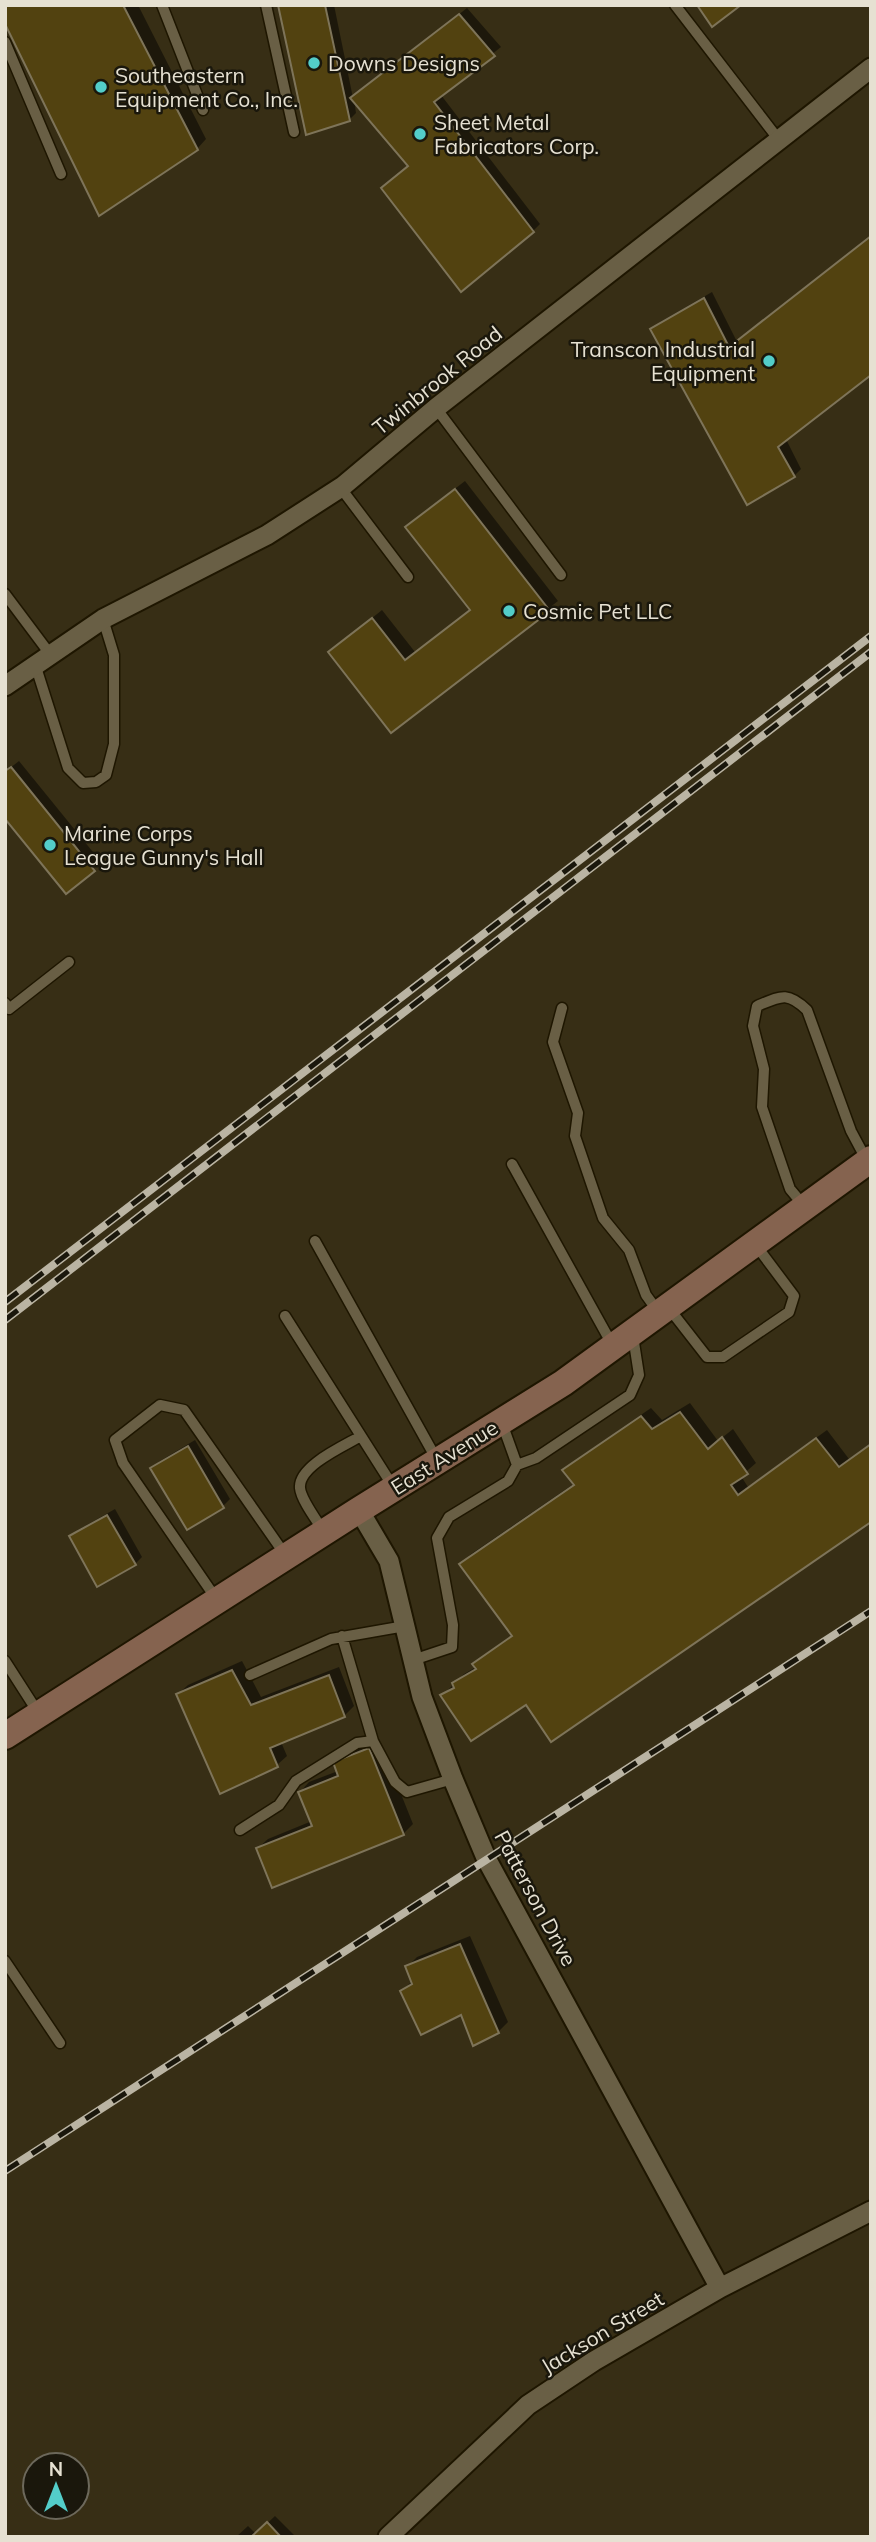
<svg xmlns="http://www.w3.org/2000/svg" width="876" height="2542" viewBox="0 0 876 2542" font-family="Mulish,sans-serif">
<style>
.shadow{fill:#0007}
.building{fill:#524210;stroke:#7e7459;stroke-width:2}
.lines{fill:none;stroke-linecap:round;stroke-linejoin:round}
.lane-casing{stroke:#1e1600;stroke-width:13}
.street-casing{stroke:#1e1600;stroke-width:23}
.secondary-casing{stroke:#1e1600;stroke-width:30}
.lane{stroke:#695f45;stroke-width:10}
.street{stroke:#695f45;stroke-width:19}
.secondary{stroke:#85634f;stroke-width:26}
.rail-casing{stroke:#bab4a3;stroke-width:8}
.rail{stroke:#1a170c;stroke-width:5;stroke-dasharray:16;stroke-linecap:butt}
.poi-dot{fill:#53cdc9;stroke:#1a170c;stroke-width:2.5}
.labels{text-anchor:middle;dominant-baseline:central;stroke-width:5;stroke-linejoin:round;paint-order:stroke}
.poi-label{font-size:21px;fill:#e6e1d2;stroke:#1a170c;text-anchor:start}
.street-label{font-size:21px;fill:#e6e1d2;stroke:#1a170c}
</style>
<rect width="100%" height="100%" fill="#372e15"/>
<path class="shadow" d="M5,5H138L206,139L197,149Z
M280,5H334L353,98L467,8L501,47L441,95L540,224L533,231L409,165L354,99L356,113L349,120Z
M712,292L801,469L794,476L653,329L660,322Z
M465,481L558,601L391,731L330,652L382,610L415,652L471,609L417,518Z
M19,761L101,862L66,891L5,772Z
M690,1403L718,1441L733,1429L756,1463L741,1476L748,1487L827,1430L849,1459L871,1443V1520L526,1703L443,1695L464,1674L476,1667L474,1664L484,1655L513,1635L462,1564L471,1554L575,1483L564,1470L574,1461L651,1408L662,1420Z
M195,1440L230,1499L223,1506L187,1527L152,1468L160,1461Z
M115,1509L142,1557L135,1564L71,1537L78,1530Z
M242,1661L261,1697L339,1667L354,1706L344,1716L281,1742L287,1756L277,1765L178,1694L188,1685Z
M379,1739L413,1824L403,1834L258,1848L268,1839L312,1821L300,1792L309,1782L338,1771L335,1763L344,1753Z
M470,1936L508,2022L498,2032L462,2013L402,1992L411,1982L407,1967L417,1957Z
M275,2516L294,2535L292,2537H236L248,2526L256,2534Z"/>
<path class="building" d="M5,5H123L198,150L99,216L5,24Z
M278,5H325L350,121L306,135Z
M697,5H741L712,27Z
M459,14L495,56L434,102L534,232L461,292L381,188L408,166L350,98Z
M871,236V375L778,447L795,477L747,505L650,329L704,298L729,347Z
M455,489L550,611L391,733L328,652L372,618L405,660L470,610L405,527Z
M11,767L95,871L66,894L5,819V771Z
M680,1412L708,1449L722,1437L748,1474L731,1485L738,1495L816,1438L839,1467L871,1444V1522L551,1742L526,1705L471,1741L440,1695L454,1688L452,1683L476,1669L472,1664L512,1636L459,1564L574,1485L562,1470L641,1416L652,1429Z
M188,1446L224,1508L187,1530L150,1468Z
M107,1515L136,1565L97,1587L69,1536Z
M232,1670L251,1705L329,1675L345,1717L270,1748L278,1767L220,1794L176,1694Z
M369,1748L404,1835L272,1888L256,1848L312,1826L298,1792L338,1776L333,1762Z
M460,1944L499,2033L473,2046L461,2015L421,2035L400,1991L412,1984L405,1966Z
M267,2522L281,2537H251Z"/>
<g class="lines">
<g class="lane-casing">
<path id="lane" d="M162,5L203,110
M266,5L294,132
M675,5L779,140
M5,42L61,174
M436,408L561,575
M340,487L408,577
M5,594L50,654
M35,664L68,768L83,783L96,782L106,775L114,744V655L103,619
M5,1003L9,1009L69,962
M562,1008L553,1042L578,1113L575,1136L603,1218L629,1250L646,1295L659,1313
M512,1164L613,1346
M805,1207L790,1189L762,1107L764,1069L753,1026L757,1006C781,996 787,991 807,1010L851,1131L867,1161
M315,1241L437,1460
M668,1307L707,1357H723L789,1312L794,1296L755,1244
M285,1316L394,1488
M517,1465L536,1458L630,1395L639,1375L633,1336
M324,1532C318,1522 301,1500 300,1488C298,1466 344,1446 361,1436
M217,1600L123,1463L115,1440L160,1405L184,1410L286,1556
M342,1636L373,1741
M413,1660L452,1647L453,1625L437,1538L449,1517L508,1481L517,1465L502,1423
M5,1661L39,1714
M250,1675L331,1639L405,1626
M240,1830L279,1805L296,1781L357,1743L373,1741L395,1782L407,1792L453,1779
M5,1961L60,2043"/>
</g>
<g class="street-casing">
<path id="street" d="M5,686L103,619L267,535L343,486L436,408L871,68
M359,1510L389,1561L422,1697L453,1779L487,1860L720,2288
M388,2537L528,2405L594,2361L720,2288L871,2211"/>
</g>
<g class="secondary-casing">
<path id="secondary" d="M5,1736L359,1510L563,1383L871,1159"/>
</g>
<use href="#lane" class="lane"/>
<use href="#street" class="street"/>
<use href="#secondary" class="secondary"/>
<g class="rail-casing">
<path id="rail" d="M5,1302L871,636
M5,1320L871,652
M5,2171L871,1611"/>
</g>
<use href="#rail" class="rail"/>
</g>
<g class="poi-dot">
<circle cx="314" cy="63" r="7"/>
<circle cx="101" cy="87" r="7"/>
<circle cx="420" cy="134" r="7"/>
<circle cx="769" cy="361" r="7"/>
<circle cx="509" cy="611" r="7"/>
<circle cx="50" cy="845" r="7"/>
</g>
<g class="labels">
<g class="poi-label">
<text x="328" y="63">Downs Designs</text>
<text x="115" y="75">Southeastern<tspan x="115" dy="24">Equipment Co., Inc.</tspan></text>
<text x="434" y="122">Sheet Metal<tspan x="434" dy="24">Fabricators Corp.</tspan></text>
<text x="755" y="349" text-anchor="end">Transcon Industrial<tspan x="755" dy="24">Equipment</tspan></text>
<text x="523" y="611">Cosmic Pet LLC</text>
<text x="64" y="833">Marine Corps<tspan x="64" dy="24">League Gunny's Hall</tspan></text>
</g>
<g class="street-label">
<text transform="translate(437 380) rotate(-39)">Twinbrook Road</text>
<text transform="translate(444 1457) rotate(-32)">East Avenue</text>
<text transform="translate(536 1898) rotate(62)">Patterson Drive</text>
<text transform="translate(602 2332) rotate(-31)">Jackson Street</text>
</g>
</g>
<rect width="876" height="2542" fill="none" stroke="#e6e1d2" stroke-width="14"/>
<g transform="translate(56 2486)"><circle r="33" fill="#1a170c" stroke="#6c685b" stroke-width="2"/>
<path d="M0-5L12 26L0 18L-12 26Z" fill="#53cdc9"/>
<text y="-10" font-size="19" font-weight="bold" text-anchor="middle" fill="#e6e1d2">N</text>
</g>
</svg>
